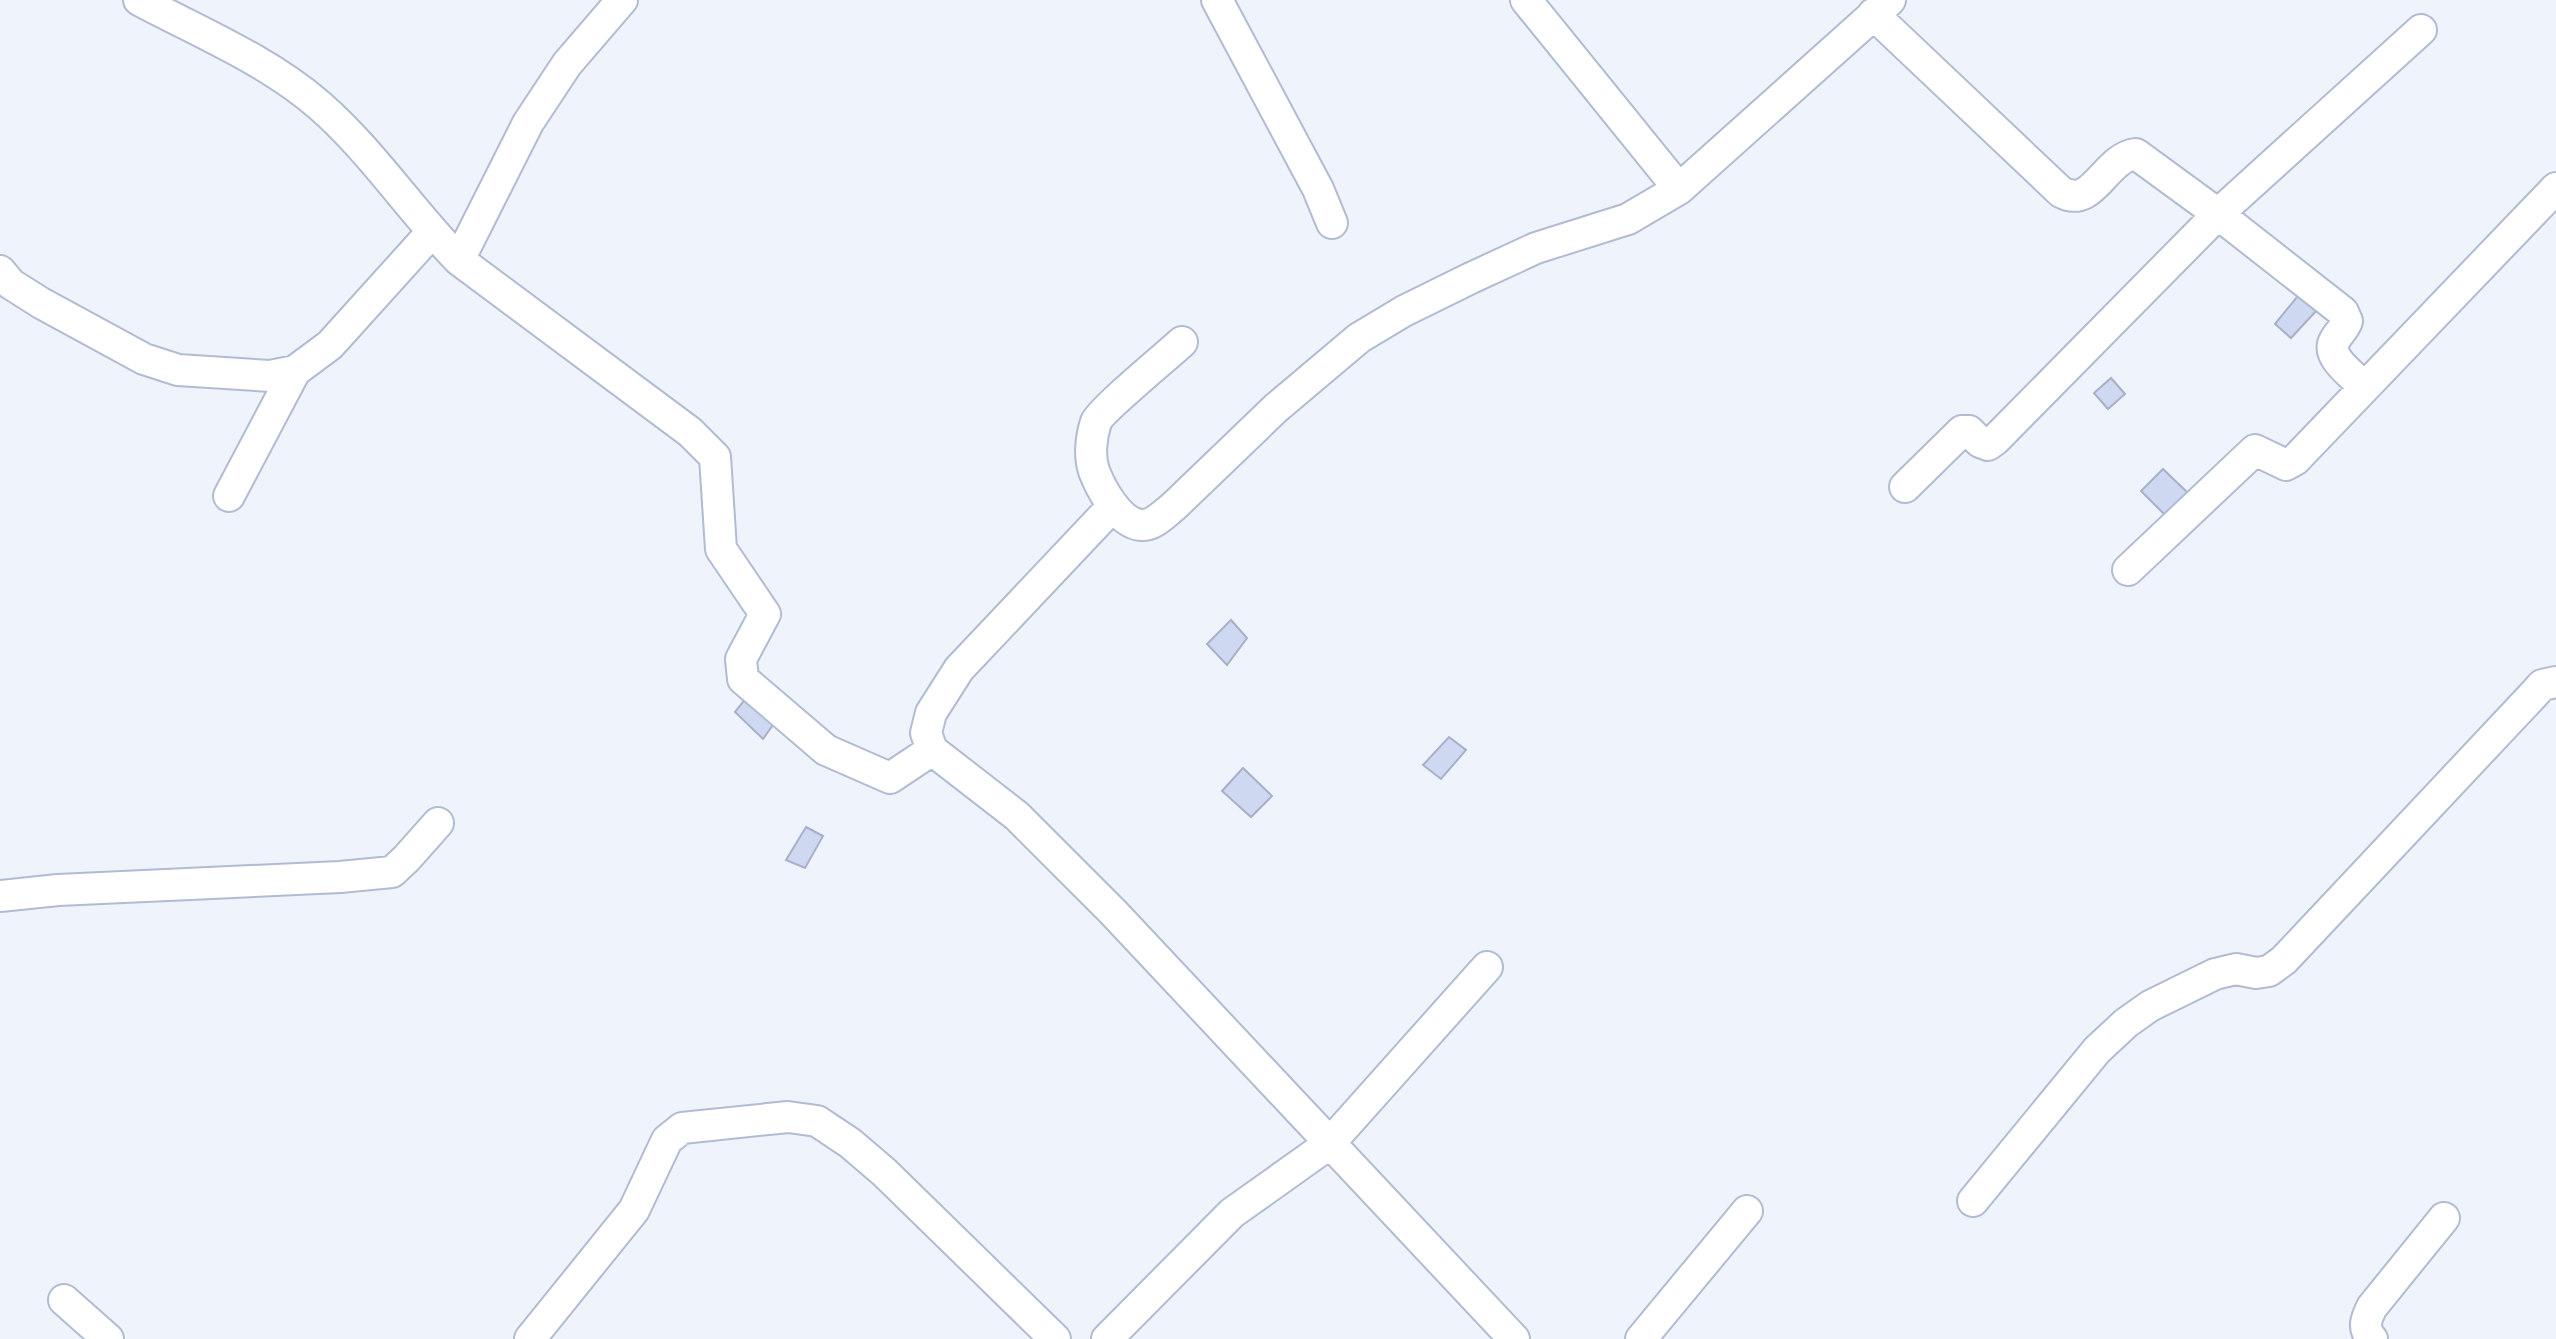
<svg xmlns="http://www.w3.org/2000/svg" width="2556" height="1339" viewBox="0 0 2556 1339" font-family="'IBM Plex Serif',serif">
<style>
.building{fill:#ced8f0;stroke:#a7b0c7;stroke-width:2}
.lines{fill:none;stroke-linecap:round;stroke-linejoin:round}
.minor-casing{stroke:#b1bbd2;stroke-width:34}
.minor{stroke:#fff;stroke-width:30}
</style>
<rect width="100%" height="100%" fill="#eff3fc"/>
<path class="building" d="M2301,292L2318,309L2291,338L2275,324Z
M2111,378L2125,394L2108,409L2094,393Z
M2163,469L2189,494L2164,514L2141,491Z
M1231,620L1247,638L1227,665L1207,644Z
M747,697L775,722L763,739L735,712Z
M1449,737L1466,750L1441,779L1423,765Z
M1243,768L1272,796L1251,817L1222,791Z
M806,827L823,836L805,868L786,860Z"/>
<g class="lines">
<g class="minor-casing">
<path id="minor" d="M139,0C199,32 267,60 319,105C371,150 410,210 459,260L690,432L715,457L721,549L765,614L741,659L743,679L826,750L890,778L932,750
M1217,0L1318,189L1332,223
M1526,0L1679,189
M1873,14L2061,192C2094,210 2104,158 2136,154L2218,214L2343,312L2347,321C2344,330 2336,335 2333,344C2329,359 2354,376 2363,386
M459,260L528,123L567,64L622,0
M0,271L11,284L41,303L144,359L178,370L270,376L295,371L330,345L432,232
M1182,342C1167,356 1101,410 1096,422C1091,437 1089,456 1094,471C1101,489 1119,523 1141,525C1153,526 1164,514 1173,507L1276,408L1359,338L1404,311L1471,278L1536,248L1628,219L1679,189L1890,0
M1905,487L1962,431H1969L1980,442L1988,445L1995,440L2218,214L2421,30
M229,496L295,371
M1113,506L959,669L931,713L926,733L932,750L1017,816L1113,912L1514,1339
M2128,570L2255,450L2286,465L2295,460L2556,188
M0,896L58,890L340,877L392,872L406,859L438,823
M1973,1201L2097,1050L2126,1023L2150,1006L2215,974L2236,969L2256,973L2269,971L2284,960L2534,694L2542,685L2556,682
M64,1300L108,1339
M530,1339L634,1210L667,1140L682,1128L788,1117L817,1121L850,1143L884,1172L1055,1339
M1107,1339L1232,1213L1329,1144L1487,967
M1641,1339L1747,1211
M2372,1339C2362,1328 2366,1319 2372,1307L2444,1218"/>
</g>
<use href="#minor" class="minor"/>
</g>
</svg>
